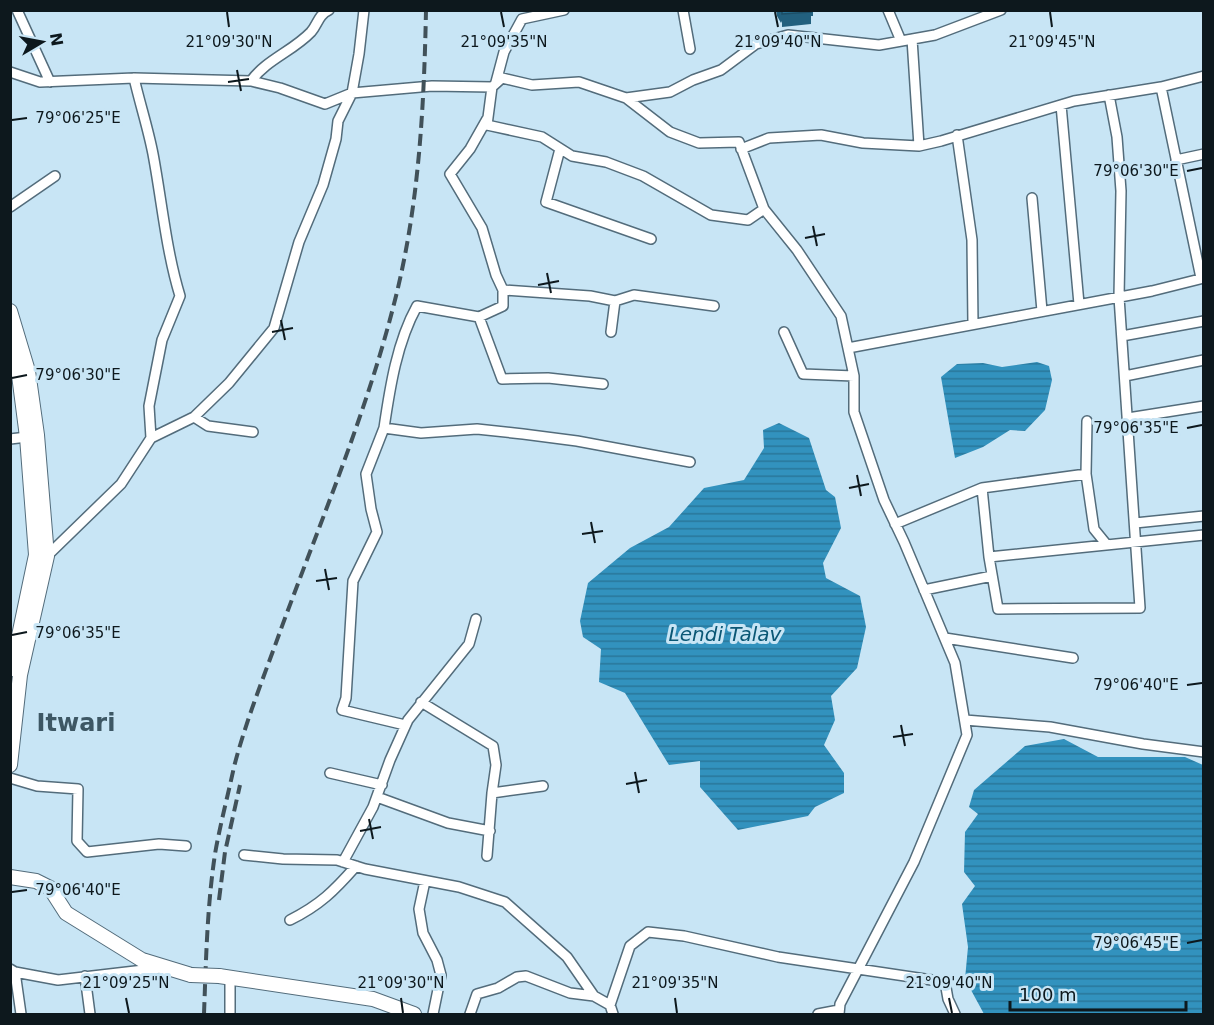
<svg xmlns="http://www.w3.org/2000/svg" width="1214" height="1025" viewBox="0 0 1214 1025" font-family="'DejaVu Sans',sans-serif">
<style>
.water{fill:url(#water-rules)}
.lines{fill:none;stroke-linecap:round;stroke-linejoin:round}
.street-casing{stroke:#536c7b;stroke-width:12}
.secondary-casing{stroke:#536c7b;stroke-width:16}
.street{stroke:#fff;stroke-width:9}
.secondary{stroke:#fff;stroke-width:14}
.rail{stroke:#415159;stroke-width:4;stroke-dasharray:12 6;stroke-linecap:butt}
.secondary-bridge-casing{stroke:#536c7b;stroke-width:16;stroke-linecap:butt}
.secondary-bridge{stroke:#fff;stroke-width:14}
.wall{fill:#22607e}
.building{fill:#287092;stroke:#1c4e66;stroke-width:1.5}
.ticks{fill:none;stroke:#0d181d;stroke-width:2}
.labels{text-anchor:middle;dominant-baseline:central;stroke-width:6;stroke-linejoin:round;paint-order:stroke}
.water-label{font-size:20px;font-style:italic;fill:#0a5775;stroke:#c8e5f5}
.district-label{font-size:24px;font-weight:bold;fill:#3d5764;stroke:#c8e5f5}
.ticks-label{font-size:15px;text-anchor:middle;fill:#0d181d;stroke:#c8e5f5;stroke-width:6;stroke-linejoin:round;paint-order:stroke}
</style>
<defs>
<pattern id="water-rules" width="6" height="5" patternUnits="userSpaceOnUse" patternTransform="scale(1.5)"><rect width="6" height="5" fill="#3292be"/><path d="M0 2.5h6" fill="none" stroke="#29769a"/></pattern>
</defs>
<rect width="100%" height="100%" fill="#c8e5f5"/>
<path class="water" d="M1037,362L1049,366L1052,380L1045,410L1025,431L1010,430L983,447L955,458L941,377L957,364L983,363L1002,367Z
M779,423L809,438L826,490L835,497L841,528L823,563L826,578L860,596L866,627L857,668L831,696L835,720L824,745L844,773V793L815,807L808,816L738,830L700,787V761L669,765L625,693L599,682L601,649L583,637L580,621L588,583L630,548L669,527L704,488L744,480L764,448L763,430Z
M1064,739L1098,757H1185L1203,765V1014H984L965,979L968,947L962,904L975,886L964,872L965,832L978,814L969,807L974,790L1025,746Z"/>
<g class="lines">
<g class="street-casing">
<path id="street" d="M17,10L50,82
M683,10L690,49
M888,10L901,41
M912,39L919,146
M10,72L40,82L134,78L251,81L280,88L325,104L352,93L432,86L492,87L502,78L532,85L579,82L626,98L670,132L699,143L739,142L764,209L797,250L841,316L854,376V412L884,500L904,542L955,663L967,735L914,862L840,1004L839,1014
M134,78C140,104 148,128 153,154C162,202 166,250 180,296L162,340L149,406L151,438
M251,81C266,60 293,51 311,32C318,24 318,15 329,10
M496,82L504,52L522,19L564,10
M492,87L487,125L542,137L572,156L606,162L643,176L711,215L748,220L764,209
M626,98L670,92L693,80L721,70L756,44L788,35L879,45L935,35L1001,10
M1061,105L1079,304
M487,119L470,149L450,174L482,228L496,275L503,290L590,296L615,301L634,295L714,306
M957,135L972,240L973,324
M560,149L546,202L651,239
M741,149L769,138L821,135L863,143L900,145L919,146L941,141L1074,101L1161,87
M1176,160L1204,154
M1032,198L1042,311
M10,207L55,176
M1201,278L1161,87L1204,76
M503,290V306L479,317L417,306C397,342 390,387 384,428L421,433L477,429L523,434L577,441L690,462
M479,317L502,379L548,378L603,384
M611,332L615,301
M784,332L803,374L854,376
M1122,336L1204,321
M848,348L1152,291L1204,278
M1125,376L1204,360
M194,417L208,426L253,432
M1128,418L1204,406
M1087,421L1086,474L1094,529L1107,545
M384,428L366,474L371,509L377,532L353,581L346,698L342,710L405,725
M10,439L27,437
M982,488L1086,474
M1135,523L1204,516
M895,524L982,488L989,557L998,609L1140,608L1119,297L1121,191L1117,137L1109,95
M47,556L121,484L151,438L194,417L229,383L274,328L299,242L323,185L336,139L338,121L352,93L359,54L364,10
M989,557L1204,535
M924,590L992,576
M945,638L1073,658
M421,702L493,746L496,765L492,793
M965,720L1050,727L1143,744L1204,752
M330,773L382,785
M10,778L37,786L78,789L77,841L87,852L159,844L186,846
M377,797L448,823L490,831
M244,855L283,859L337,860L365,869L459,887L505,902L567,957L594,996L610,1005L613,1014
M487,856L492,793L543,786
M343,862L373,807L390,760L408,720L469,644L476,619
M425,881L419,909L423,933L437,960L441,975L433,1014
M290,920C320,905 334,891 356,866
M10,969L15,972L58,980L161,968
M15,972L21,1014
M85,976L90,1014
M230,978V1014
M610,1005L630,946L648,932L684,936L778,957L945,982L948,999L955,1014
M470,1014L477,994L498,988L517,977L526,976L570,993L594,996
M818,1014L839,1010"/>
</g>
<g class="secondary-casing">
<path id="secondary" d="M10,311L28,371L37,435L47,556L20,675L10,765
M10,341L19,375L27,437L36,555L12,669
M10,877L36,881L50,888L66,913L142,960L191,975
M219,976L373,999L414,1014"/>
</g>
<use href="#street" class="street"/>
<use href="#secondary" class="secondary"/>
<path class="rail" d="M219,900L225,852L240,785
M204,1014C206,961 207,907 215,854C220,825 228,795 234,767C246,720 265,674 281,629C321,520 367,412 395,300C419,205 424,108 426,10"/>
<g class="secondary-bridge-casing">
<path id="secondary-bridge" d="M191,975L219,976"/>
</g>
<use href="#secondary-bridge" class="secondary-bridge"/>
</g>
<path class="wall" d="M776,10H813V16H811V24L782,27V21L781,23L777,16Z"/>
<path class="building" d="M782,10H811V12L782,14Z"/>
<path class="ticks" d="M227,12L229,27M501,12L504,27M775,12L778,27M1050,12L1052,27M237,70L241,91M228,82L249,79M12,120L27,118M1187,171L1202,168M813,226L817,246M805,238L825,234M547,273L551,293M538,285L559,281M281,320L285,340M272,332L293,328M12,378L27,375M1187,428L1202,425M857,475L861,496M849,488L869,484M591,522L595,543M582,534L603,531M325,569L329,590M316,581L337,578M12,635L27,632M1187,685L1202,683M901,725L905,746M893,737L913,734M635,772L639,793M626,784L647,780M369,819L373,839M360,831L381,827M12,892L27,890M1187,943L1202,940M126,998L129,1013M401,998L403,1013M675,998L677,1013M949,998L952,1013"/>
<g class="labels">
<g class="water-label">
<text x="725" y="634">Lendi Talav</text>
</g>
<g class="district-label">
<text x="76" y="723">Itwari</text>
</g>
</g>
<g class="ticks-label">
<text x="229" y="47">21°09'30"N</text>
<text x="504" y="47">21°09'35"N</text>
<text x="778" y="47">21°09'40"N</text>
<text x="1052" y="47">21°09'45"N</text>
<text x="78" y="123">79°06'25"E</text>
<text x="1136" y="176">79°06'30"E</text>
<text x="78" y="380">79°06'30"E</text>
<text x="1136" y="433">79°06'35"E</text>
<text x="78" y="638">79°06'35"E</text>
<text x="1136" y="690">79°06'40"E</text>
<text x="78" y="895">79°06'40"E</text>
<text x="1136" y="948">79°06'45"E</text>
<text x="126" y="988">21°09'25"N</text>
<text x="401" y="988">21°09'30"N</text>
<text x="675" y="988">21°09'35"N</text>
<text x="949" y="988">21°09'40"N</text>
</g>
<rect width="1214" height="1025" fill="none" stroke="#0d181d" stroke-width="24"/>
<g transform="translate(42 42) rotate(80)" stroke="#c8e5f5" stroke-width="4.5" paint-order="stroke">
<path d="M0-4.5L10 22L0 15L-10 22Z" fill="#0d181d"/>
<text y="-9" font-size="16" font-weight="bold" text-anchor="middle" fill="#0d181d">N</text>
</g>
<path d="M1010 1001v9h176v-9" fill="none" stroke="#0d181d" stroke-width="3"/>
<text x="1019" y="1001" font-size="18" fill="#0d181d" stroke="#c8e5f5" stroke-width="4.5" paint-order="stroke">100 m</text>
</svg>
